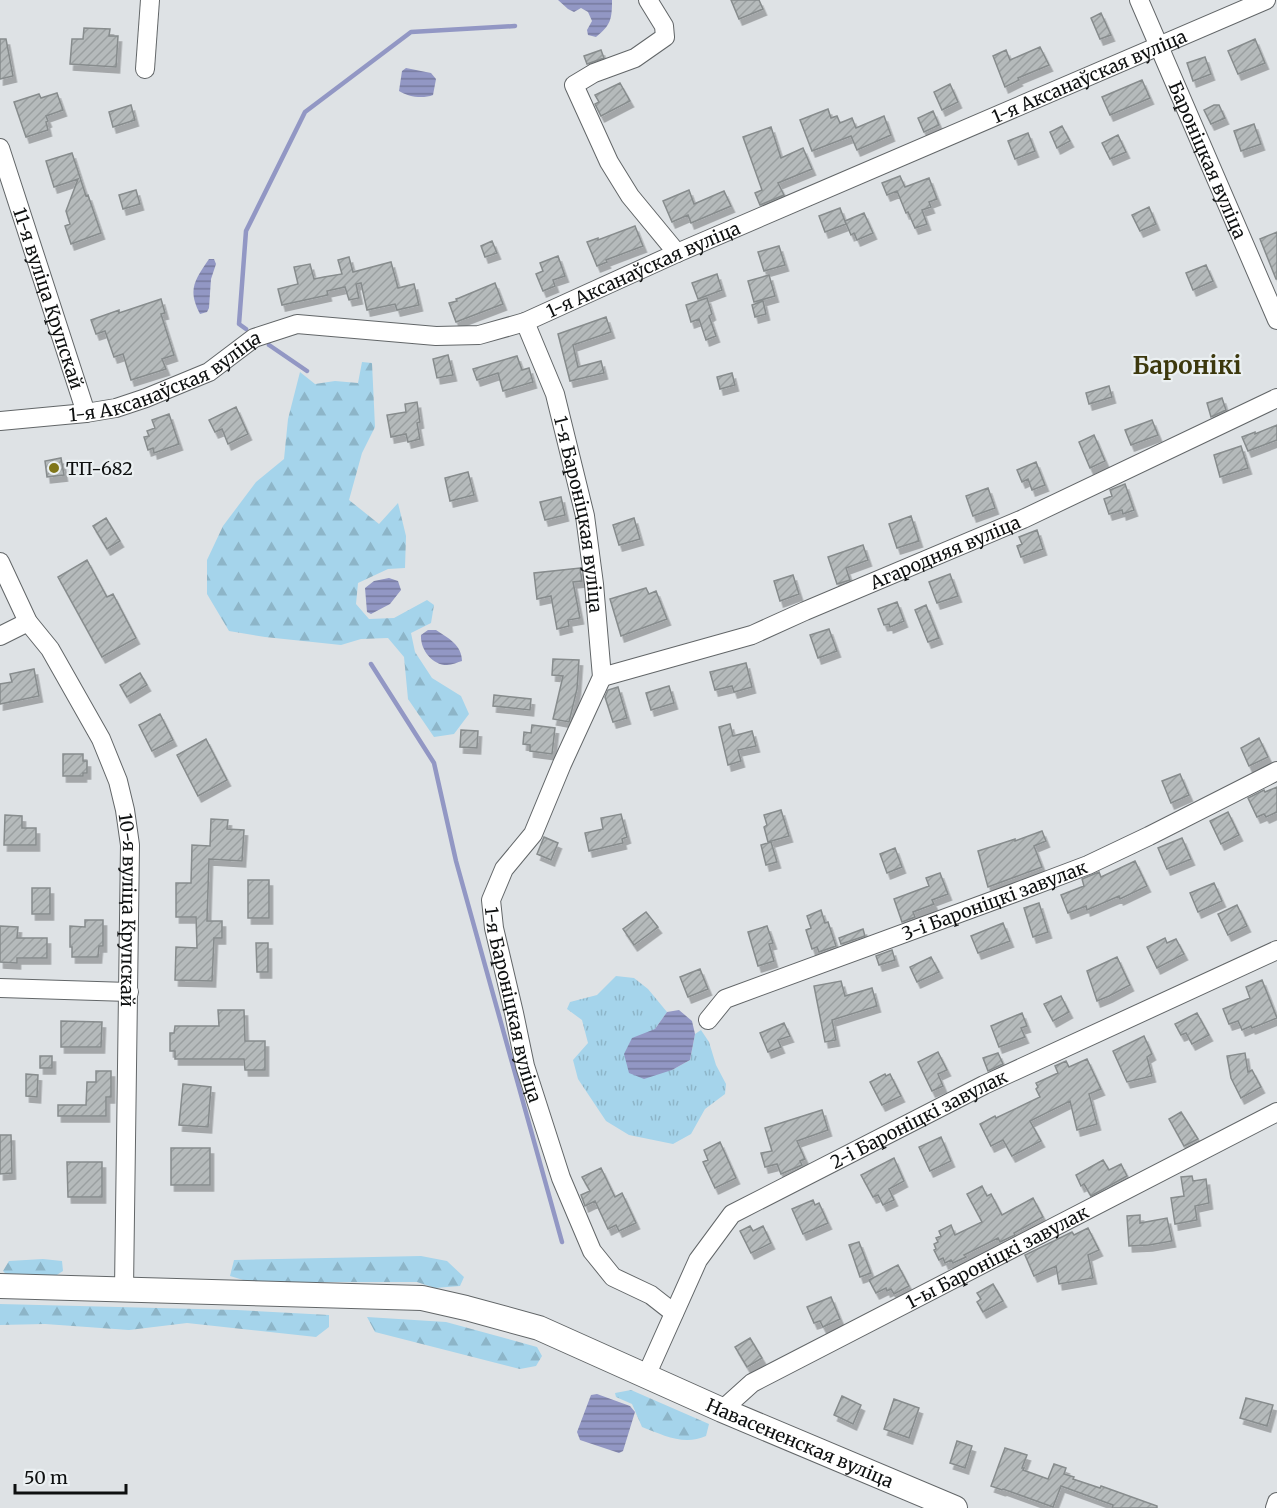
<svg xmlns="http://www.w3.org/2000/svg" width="1277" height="1508" viewBox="0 0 1277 1508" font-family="Merriweather,serif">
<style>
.grass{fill:url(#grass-tufts)}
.forest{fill:url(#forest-firs)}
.water{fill:url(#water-rules)}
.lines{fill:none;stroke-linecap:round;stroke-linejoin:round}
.stream{stroke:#9297c4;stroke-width:4.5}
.building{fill:url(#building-hatch);stroke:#878c8d;stroke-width:1.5;filter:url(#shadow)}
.minor-casing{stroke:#626668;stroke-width:20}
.secondary-casing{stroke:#626668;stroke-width:26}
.minor{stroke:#fff;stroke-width:18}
.secondary{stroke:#fff;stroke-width:24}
.poi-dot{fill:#7f7519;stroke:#ebf0f2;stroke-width:2}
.labels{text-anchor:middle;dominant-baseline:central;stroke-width:4.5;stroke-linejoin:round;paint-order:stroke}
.street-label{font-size:18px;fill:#0e1010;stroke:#ebf0f2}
.poi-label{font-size:18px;fill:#0e1010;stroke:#ebf0f2;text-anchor:start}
.district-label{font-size:24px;font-weight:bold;fill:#3c380d;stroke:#ebf0f2}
</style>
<defs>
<pattern id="grass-tufts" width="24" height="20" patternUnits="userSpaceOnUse" patternTransform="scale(1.5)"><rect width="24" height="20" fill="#a5d4eb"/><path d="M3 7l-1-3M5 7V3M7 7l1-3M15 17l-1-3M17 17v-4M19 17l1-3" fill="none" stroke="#8db5c8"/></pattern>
<pattern id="forest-firs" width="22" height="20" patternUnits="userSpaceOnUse" patternTransform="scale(1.5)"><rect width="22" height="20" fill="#a5d4eb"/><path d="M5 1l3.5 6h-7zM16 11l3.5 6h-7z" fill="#8db5c8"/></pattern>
<pattern id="water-rules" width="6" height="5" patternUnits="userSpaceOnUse" patternTransform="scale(1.5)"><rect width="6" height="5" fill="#9297c4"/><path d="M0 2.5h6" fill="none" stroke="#767a9e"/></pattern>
<pattern id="building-hatch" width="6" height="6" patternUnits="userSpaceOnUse" patternTransform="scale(1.5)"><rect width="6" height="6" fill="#b5babb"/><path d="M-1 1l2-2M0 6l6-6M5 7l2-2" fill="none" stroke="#9a9fa0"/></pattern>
<filter id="shadow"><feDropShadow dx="3.5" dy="6" stdDeviation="0" flood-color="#0004"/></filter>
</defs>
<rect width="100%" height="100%" fill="#dee2e5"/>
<path class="grass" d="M616,976L634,978L648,989L667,1012L655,1029L672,1070L690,1060L695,1034L701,1030L709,1042L716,1065L726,1084L725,1094L705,1109L691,1134L673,1144L629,1135L606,1121L578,1079L573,1060L588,1043L582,1020L567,1009L570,1002L597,995Z"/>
<path class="forest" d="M362,362L372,363L375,427L362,453L349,500L379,524L398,503L406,536L405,568L388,569L358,583L356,604L369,619L394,618L427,600L434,605L431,623L411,633L415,652L432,678L461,696L469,714L454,734L434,737L408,699L404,657L388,638L361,639L341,645L265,637L229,631L207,594V560L223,526L256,482L284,459L288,419L300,372L315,384L335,381L358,383Z
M421,1256L447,1261L464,1277L460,1286L435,1288L417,1282H250L230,1276L234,1260Z
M43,1259L62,1261L63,1271L52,1278L8,1276L3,1271L9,1261Z
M0,1304L237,1310L329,1315V1327L316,1337L187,1323L129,1330L45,1324L0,1325Z
M367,1317L446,1322L537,1347L542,1356L536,1366L520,1369L375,1332Z
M631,1390L709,1424L706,1436C684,1446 663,1435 642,1427L632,1404L616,1397L615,1393Z"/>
<path class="water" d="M558,0H612C612,19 611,25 596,37L588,35L587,30L592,21L588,12L581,8L574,12L568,9Z
M406,68L431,73L436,79L433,95C423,99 408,97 399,91L402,71Z
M209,259H214L216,264L211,279L209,308L207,312L200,314C187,289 195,280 209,259Z
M389,578L398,581L401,590L390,604L371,614L367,612L365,588L374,581Z
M428,630H436C448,638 462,645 462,661C458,662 452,665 447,665C432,665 420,649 421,635Z
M679,1010L692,1021L695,1034L690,1060L672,1070L644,1079L629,1073L624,1054L632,1038L655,1029L667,1012Z
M597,1394L630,1406L635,1412L623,1451L619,1453L580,1440L577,1432L591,1395Z"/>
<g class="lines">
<path class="stream" d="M246,329L239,324L246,231L305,112L411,32L515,26
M269,345L307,371
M371,664L434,763L456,861L562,1242"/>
</g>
<path class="building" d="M731,0H759L763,9L739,19Z
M1101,13L1111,35L1100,39L1091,18Z
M84,28L110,29L109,36H118L116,67L70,64L72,39H83Z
M0,39H6L13,76L0,79Z
M1255,39L1265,63L1238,74L1228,51Z
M1040,47L1049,65L1018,78L1019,80L1005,87L993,56L1006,50L1010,60Z
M601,50L604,58L587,64L584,56Z
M1205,57L1211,74L1193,81L1187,63Z
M1142,80L1150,98L1110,115L1102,97Z
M620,83L630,101L601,116L595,104L599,102L595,95Z
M950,84L958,102L942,110L934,92Z
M57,93L63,110L46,116L48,121L46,122L48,130L26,137L14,102L39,94L41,98Z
M131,105L135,120L113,127L109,112Z
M1214,105H1219L1225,118L1211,124L1204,110Z
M828,109L831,118L837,116L840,123L852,118L856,128L884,116L891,135L857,150L851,136L812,151L800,120Z
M933,111L939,125L924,132L918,118Z
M1254,124L1261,144L1241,151L1234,131Z
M1062,126L1070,141L1057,148L1050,132Z
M771,127L781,158L803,148L812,169L778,183L784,195L760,205L755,193L762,190L743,137Z
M1028,133L1035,151L1015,159L1008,141Z
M1118,135L1126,152L1110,159L1102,143Z
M72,153L86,196L88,195L101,233L71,244L65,226L70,224L66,211L78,179L54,187L46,161Z
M900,176L905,187L929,178L937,199L929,202L931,207L922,210L927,224L915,228L908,212L906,213L897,191L887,195L882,183Z
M136,190L140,204L123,209L119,195Z
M689,190L694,204L724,191L731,206L691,223L688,215L672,222L663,201Z
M1149,207L1156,224L1140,231L1132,215Z
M840,208L846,224L825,232L819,216Z
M864,213L873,233L857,240L854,233L851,235L845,221Z
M635,226L643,246L606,260L607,262L597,266L587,242L598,238V240Z
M1277,232V279H1276L1260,239Z
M492,241L497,253L485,257L481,246Z
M779,246L785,265L764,271L758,252Z
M558,256L565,276L553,280L555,286L543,291L536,274L543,271L540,263Z
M349,257L353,272L391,262L398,288L414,284L419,305L397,310L395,304L367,310L361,283L356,284L359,298L349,300L345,287L327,291L328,295L282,305L278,289L298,284L294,267L310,264L314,279L324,277L342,274L338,260Z
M1206,265L1213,281L1193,290L1186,273Z
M717,274L722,290L698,299L692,283Z
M769,275L775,296L754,302L748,281Z
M495,283L503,304L456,322L449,303L457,301L456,299L459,298Z
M707,298L712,314L709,316L716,336L706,340L699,319L691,322L686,305Z
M161,299L165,313L161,314L174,355L162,359L166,369L131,380L123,354L114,357L105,331L96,334L91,320L119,310V313Z
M763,301L766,314L755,317L752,305Z
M606,317L611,332L573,345L578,367L601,361L604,373L570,381L558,334Z
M448,355L453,375L437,378L433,359Z
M517,356L522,370L529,368L533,382L503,391L498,373L477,380L473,369Z
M732,373L735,385L720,389L717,377Z
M1109,386L1112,397L1089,404L1086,393Z
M1222,398L1226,410L1211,417L1207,403Z
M417,402L420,422L417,423L420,439L408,442L406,434L391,437L387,415L406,412L405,404Z
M236,407L248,434L228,444L222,429L215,432L209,420Z
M169,414L179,444L154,453L153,448L148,450L144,437L149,436L147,431L155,428L152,420Z
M1152,420L1158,435L1131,445L1125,430Z
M1277,425V440L1248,451L1242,437L1255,432V434Z
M1094,435L1105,461L1090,468L1079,442Z
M1241,446L1248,468L1220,477L1214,455Z
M61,458L64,475L47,477L45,461Z
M1036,462L1045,485L1032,490L1028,479L1022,482L1017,470Z
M468,472L474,495L450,501L445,478Z
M1125,484L1134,510L1123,514L1122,510L1109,514L1104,499L1112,496L1110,490Z
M988,488L995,508L973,516L966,496Z
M561,497L565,515L545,520L540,502Z
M911,516L919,541L897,548L889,524Z
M106,518L120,541L107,549L93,526Z
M634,518L640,539L619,545L613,525Z
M1037,530L1043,549L1021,557L1017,546L1022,544L1019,537Z
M863,545L868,560L846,568L850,580L837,584L828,557Z
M87,560L107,597L113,594L136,638L102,657L58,577Z
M580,568L582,581L573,582L580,618L568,620L569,626L557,629L551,596L537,599L534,573Z
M950,574L958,596L937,603L929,582Z
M793,575L799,594L780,601L774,581Z
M646,588L649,594L656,591L667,619L621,636L610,599Z
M897,602L904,621L890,627L889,624L884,625L878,609Z
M926,605L939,638L928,642L915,610Z
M829,629L837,651L818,658L810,635Z
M553,659L579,660L577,689L569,722L553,719L563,676L552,675Z
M746,663L752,687L734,692L732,686L715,690L710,672Z
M34,669L39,696L0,704V684L12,682L10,674Z
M140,673L147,685L127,697L120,685Z
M669,686L674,703L651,710L646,693Z
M618,687L627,718L613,722L605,697L608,690Z
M494,695L531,699L530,710L493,706Z
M160,714L173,740L152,751L139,725Z
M730,724L733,736L752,731L756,746L738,750L741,761L728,765L719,727Z
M532,725L555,728L552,754L530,751V745L523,744L524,732L531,733Z
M461,730L478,731L477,748L460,747Z
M1259,738L1268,757L1249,766L1241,748Z
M206,739L227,780L198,796L177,755Z
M63,754H83V761H87V773H83V776H63Z
M1180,774L1189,795L1171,803L1162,781Z
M1277,787V812L1266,817L1264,814L1257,817L1248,798L1264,790L1265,792Z
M781,810L789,836L768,842L764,827L767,825L764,815Z
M1228,812L1239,835L1221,844L1210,821Z
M621,814L627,837L622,839L623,843L589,851L585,833L603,829L601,818Z
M5,815L22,816V828H36V845H4Z
M211,819L228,820L227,829L244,830L242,861L209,859L207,921H222V938H214L212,981L175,980L176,947L197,948L196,917H176V883H191L192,845L210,846Z
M1042,831L1046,841L1034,846L1042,867L988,887L978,851L1015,839V841Z
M544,837L558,843L551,860L537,854Z
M1182,838L1191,859L1167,869L1158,848Z
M771,842L777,862L766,865L761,845Z
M895,848L902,867L887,873L880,854Z
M1135,861L1147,886L1120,899L1119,896L1087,910L1086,906L1068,913L1061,895L1084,886L1082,879L1099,872L1101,877Z
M940,873L948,894L932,900L934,904L913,912L915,917L902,922L894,899L929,886L926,878Z
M248,880H269V918H248Z
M1214,883L1222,901L1198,912L1190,893Z
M32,888H50V914H32Z
M1039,903L1048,932L1033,937L1024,908Z
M1237,905L1247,926L1228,935L1218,914Z
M821,910L825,923L828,922L836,946L819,952L817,947L812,949L806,930L811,928L807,916Z
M646,912L658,927L634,945L623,929Z
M85,920H103V946H99L98,957H72V947H70V926L85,927Z
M1003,923L1010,941L978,953L971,936Z
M0,926L18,927L17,938H47V958H17V963L0,962Z
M767,926L773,943L769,944L774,961L758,966L748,932Z
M863,929L865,936L841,944L839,938Z
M1165,938L1167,943L1176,939L1184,954L1157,968L1147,947Z
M256,943H268V972H257Z
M892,950L895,960L879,965L876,956Z
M931,957L939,972L917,982L910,967Z
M1117,957L1130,985L1109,996L1097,1001L1087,971Z
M700,969L708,989L688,997L680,977Z
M1262,980L1277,1018L1252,1028L1251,1026L1242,1030L1238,1021L1229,1024L1223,1009L1250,998L1246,987Z
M841,981L845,996L872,988L877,1006L832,1020L836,1040L825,1042L814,986Z
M1061,996L1069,1012L1053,1021L1044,1004Z
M218,1010H244L245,1041H265V1070H245L244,1059H175V1051H170V1033H174L175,1026H219Z
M1022,1013L1027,1026L1021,1028L1025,1037L999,1047L991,1026Z
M1197,1013L1209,1035L1192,1044L1186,1033L1181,1035L1175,1024Z
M61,1021L102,1022L101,1047H61Z
M784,1023L790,1036L778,1040L781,1047L768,1052L760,1033Z
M1144,1036L1152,1054L1147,1057L1152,1076L1127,1082L1113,1051Z
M938,1052L947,1070L938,1074L943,1086L932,1091L918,1062Z
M998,1053L1003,1064L988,1071L983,1058Z
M1245,1053L1248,1072L1252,1070L1261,1087L1241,1098L1231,1078L1227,1056Z
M40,1056H52V1068H40Z
M1087,1059L1101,1089L1089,1094L1097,1124L1077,1130L1070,1101L1030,1121L1041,1141L1012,1156L1003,1140L991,1146L980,1124L995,1116L996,1118L1040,1097L1036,1089L1038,1087L1036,1083L1058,1073L1055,1066L1066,1061L1069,1067Z
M96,1071H111V1097H106V1116H58V1105H86L87,1082H96Z
M26,1074L38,1075L37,1097L26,1096Z
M885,1074L886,1076L890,1074L901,1096L882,1105L870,1082Z
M183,1084L211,1087L208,1127L179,1125Z
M822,1110L828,1130L797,1141L805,1159L800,1161L802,1165L781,1174L777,1164L765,1167L761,1153L772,1151L765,1128Z
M1181,1112L1198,1139L1184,1146L1169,1119Z
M0,1135H11L12,1173L0,1174Z
M941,1137L951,1161L930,1171L919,1147Z
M720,1142L736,1178L715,1188L703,1162L708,1160L704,1150Z
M171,1148H210V1185H171Z
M894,1158L904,1181L889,1189L894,1200L883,1205L878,1195L873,1197L861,1175Z
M1103,1160L1109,1170L1121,1164L1127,1176L1091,1196L1084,1184L1081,1186L1076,1175Z
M67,1162H102V1197H68Z
M601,1168L615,1197L622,1193L636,1223L619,1231L616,1225L608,1229L595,1201L585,1206L581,1195L590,1191L582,1177Z
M1192,1176L1193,1181L1206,1179L1209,1203L1195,1206L1197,1220L1175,1224L1171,1198L1184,1196L1181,1177Z
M982,1186L987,1196L991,1194L1002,1215L1033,1198L1043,1217L1014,1233L1015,1235L1000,1242L998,1238L964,1255L966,1257L953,1263L951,1260L945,1263L943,1258L939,1260L934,1250L936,1249L934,1244L938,1242L936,1238L941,1236L939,1231L951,1225L955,1235L982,1222L967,1194Z
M813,1200L815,1205L819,1203L828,1223L803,1234L792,1209Z
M1140,1215V1223L1167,1218L1172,1241L1149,1245L1129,1246L1127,1216Z
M750,1226L753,1231L763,1226L771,1243L751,1253L740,1231Z
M1088,1228L1099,1250L1088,1255L1093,1278L1059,1284L1056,1266L1034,1276L1025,1255L1072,1232L1074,1235Z
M859,1242L871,1273L860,1277L849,1245Z
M898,1265L909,1286L894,1294L891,1289L887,1291L886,1288L876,1293L869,1280Z
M993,1284L1003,1301L983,1312L977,1302L981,1299L977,1293Z
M831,1297L840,1319L823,1327L820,1321L814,1323L807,1307Z
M750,1338L762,1358L747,1367L735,1347Z
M842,1396L861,1405L853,1424L834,1415Z
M1246,1398L1273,1405L1267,1426L1240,1418Z
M894,1399L919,1408L909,1438L884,1429Z
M957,1441L972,1446L965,1468L950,1463Z
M1005,1448L1027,1455L1022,1468H1024L1023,1470L1048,1479L1054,1464L1066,1468L1064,1474L1074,1477L1073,1479L1100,1488L1101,1486L1157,1506V1508H1112L1113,1505L1061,1486L1053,1507L1003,1489L1002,1490L991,1486Z"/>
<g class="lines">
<g class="minor-casing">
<g id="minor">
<path d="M648,0L664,26L665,37L635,58L594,73L574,85L609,162L630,196L677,253"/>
<path id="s1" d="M1139,0L1277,320"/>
<path d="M145,69L150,0"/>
<path id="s2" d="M0,148L86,413"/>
<path id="s3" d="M525,322L555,394L585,516L594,584L602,677L562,764L533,834L504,869L491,900L494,928L514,1013L525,1066L561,1178L592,1251L613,1277L651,1295L674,1313"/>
<path id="s4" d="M0,421L86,413L116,408L146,398L209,372L254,338L297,324L436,336L479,335L525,322L677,253L1266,0"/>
<path id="s5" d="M0,562L28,622L50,649L101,739L118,781L125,810L130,845L124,1289"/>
<path d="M0,636L28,622"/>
<path id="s6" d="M602,677L752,635L805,611L1023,519L1277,398"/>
<path d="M0,988L129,992"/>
<path id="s7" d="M708,1020L725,999L1014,893L1088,865L1149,836L1277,771"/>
<path id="s8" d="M646,1376L698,1260L732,1214L984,1085L1277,950"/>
<path id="s9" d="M722,1410L752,1383L1277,1112"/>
<path d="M1275,1508L1277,1502"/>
</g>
</g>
<g class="secondary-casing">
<g id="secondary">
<path id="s10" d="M0,1286L422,1298L466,1308L539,1328L722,1410L955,1508"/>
</g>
</g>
<use href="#minor" class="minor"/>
<use href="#secondary" class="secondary"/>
</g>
<circle class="poi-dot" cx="54" cy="468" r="6"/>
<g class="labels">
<g class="street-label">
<text stroke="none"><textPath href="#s4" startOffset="1164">1-я Аксанаўская вуліца</textPath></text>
<text stroke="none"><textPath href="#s1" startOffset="174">Бароніцкая вуліца</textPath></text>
<text stroke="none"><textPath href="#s4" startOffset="678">1-я Аксанаўская вуліца</textPath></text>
<text stroke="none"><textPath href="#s2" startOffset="158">11-я вуліца Крупскай</textPath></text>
<text stroke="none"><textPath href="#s4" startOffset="174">1-я Аксанаўская вуліца</textPath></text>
<text stroke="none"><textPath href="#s3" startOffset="201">1-я Бароніцкая вуліца</textPath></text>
<text stroke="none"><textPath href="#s6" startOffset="366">Агародняя вуліца</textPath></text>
<text stroke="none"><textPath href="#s7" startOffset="314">3-і Бароніцкі завулак</textPath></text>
<text stroke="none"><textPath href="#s5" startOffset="380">10-я вуліца Крупскай</textPath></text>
<text stroke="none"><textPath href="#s3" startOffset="723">1-я Бароніцкая вуліца</textPath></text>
<text stroke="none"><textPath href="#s8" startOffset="394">2-і Бароніцкі завулак</textPath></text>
<text stroke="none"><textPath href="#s9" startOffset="316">1-ы Бароніцкі завулак</textPath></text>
<text stroke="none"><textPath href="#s10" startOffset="828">Навасененская вуліца</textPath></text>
</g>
<g class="poi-label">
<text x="66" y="468">ТП-682</text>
</g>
<g class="district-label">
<text x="1187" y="365">Баронікі</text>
</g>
</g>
<path d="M15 1484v9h111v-9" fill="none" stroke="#0e1010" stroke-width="3"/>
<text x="24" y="1484" font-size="18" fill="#0e1010" stroke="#ebf0f2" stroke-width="4.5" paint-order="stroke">50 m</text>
</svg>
